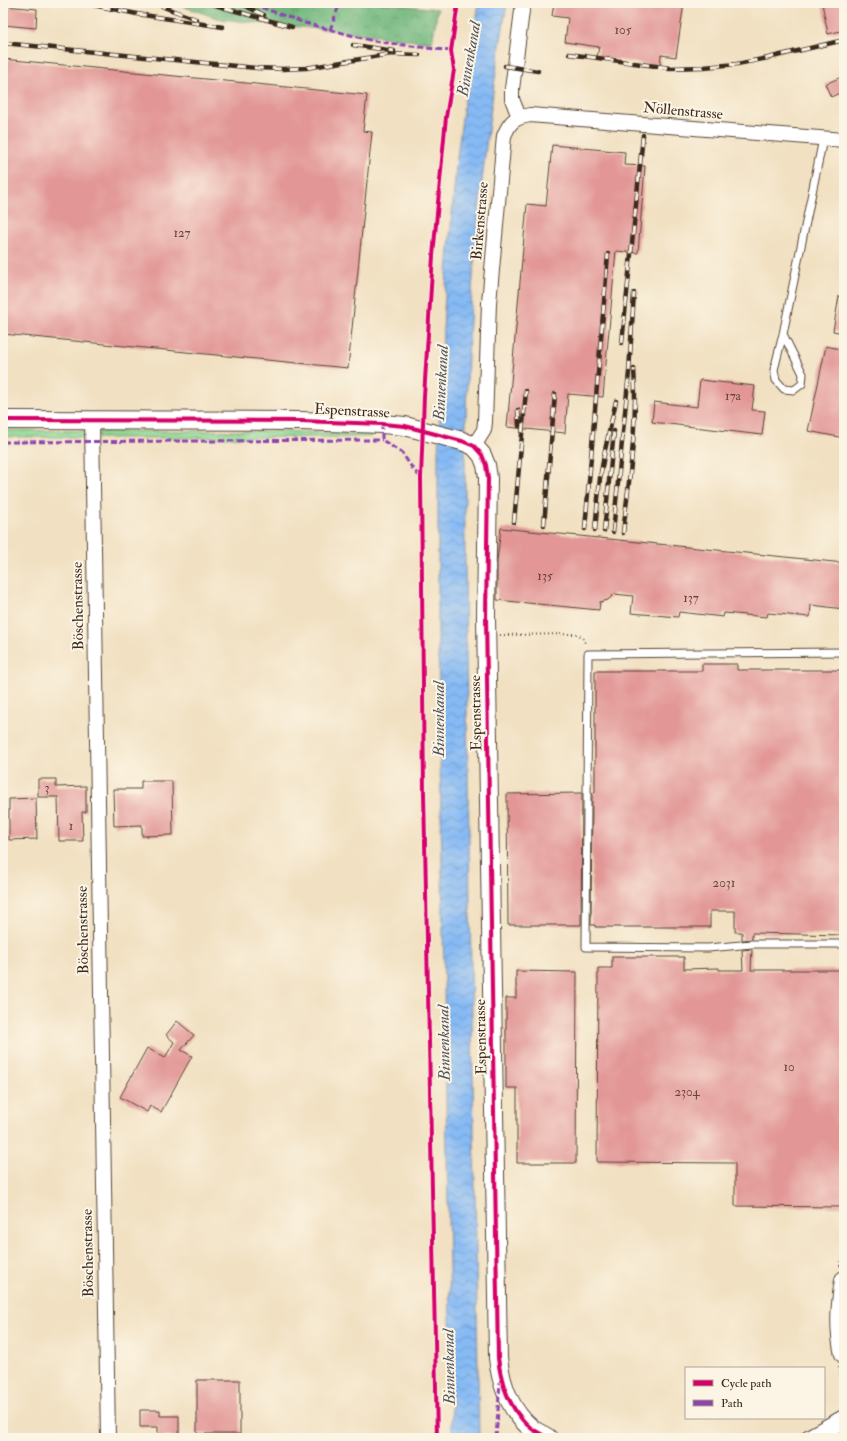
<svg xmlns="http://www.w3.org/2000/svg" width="847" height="1441" viewBox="0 0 847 1441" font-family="'IM FELL Double Pica',serif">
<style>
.grass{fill:#8ad693;stroke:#628058}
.forest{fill:url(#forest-crowns);stroke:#55704e}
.water{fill:url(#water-waves);stroke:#607289}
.building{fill:#e29796}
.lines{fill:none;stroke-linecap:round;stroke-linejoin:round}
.service-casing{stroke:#564536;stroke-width:9}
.minor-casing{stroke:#564536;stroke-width:16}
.tertiary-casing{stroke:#564536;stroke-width:20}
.path{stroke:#564536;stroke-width:2;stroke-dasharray:1 3;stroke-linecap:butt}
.service{stroke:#fff;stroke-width:7}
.minor{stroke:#fff;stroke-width:14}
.tertiary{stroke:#fff;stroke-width:18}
.rail-casing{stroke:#3b2a1e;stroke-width:4.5}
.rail{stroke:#fcf5e5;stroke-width:3;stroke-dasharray:9;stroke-linecap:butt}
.quiet{stroke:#8e44ad;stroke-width:3;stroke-dasharray:6 3;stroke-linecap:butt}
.cycleway-casing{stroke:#fcf5e5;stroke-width:6}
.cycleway{stroke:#d6006c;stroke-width:4}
.labels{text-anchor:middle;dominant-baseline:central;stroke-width:4;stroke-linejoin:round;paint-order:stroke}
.number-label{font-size:13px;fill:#65453c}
.street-label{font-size:15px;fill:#3b2a1e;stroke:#fcf5e5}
.water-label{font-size:16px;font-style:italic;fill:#52555e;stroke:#fcf5e5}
</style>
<defs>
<pattern id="forest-crowns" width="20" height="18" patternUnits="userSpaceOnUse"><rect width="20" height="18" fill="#6fb77d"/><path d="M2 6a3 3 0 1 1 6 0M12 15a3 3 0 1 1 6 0" fill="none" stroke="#5c9566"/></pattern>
<pattern id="water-waves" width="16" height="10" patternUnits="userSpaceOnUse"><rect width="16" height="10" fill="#86baf4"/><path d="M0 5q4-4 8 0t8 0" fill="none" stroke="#6f97c5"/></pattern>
</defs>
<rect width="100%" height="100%" fill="#fcf5e5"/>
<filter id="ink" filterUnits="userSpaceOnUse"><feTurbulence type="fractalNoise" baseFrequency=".025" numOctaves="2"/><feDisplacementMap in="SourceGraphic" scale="8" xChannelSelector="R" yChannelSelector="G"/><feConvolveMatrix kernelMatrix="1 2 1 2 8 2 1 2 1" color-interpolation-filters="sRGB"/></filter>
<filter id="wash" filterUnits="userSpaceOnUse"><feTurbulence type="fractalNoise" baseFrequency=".012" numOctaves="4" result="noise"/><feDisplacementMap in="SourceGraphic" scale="16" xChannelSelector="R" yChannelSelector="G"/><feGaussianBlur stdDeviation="0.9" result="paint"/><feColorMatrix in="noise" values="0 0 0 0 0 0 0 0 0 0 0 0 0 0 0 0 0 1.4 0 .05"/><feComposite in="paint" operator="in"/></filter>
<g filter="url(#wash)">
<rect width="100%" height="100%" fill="#f1e0c1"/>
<path class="grass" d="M3,430L87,431V437H3Z
M99,431H274L370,434L371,437L98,438Z"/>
<path class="forest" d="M173,3H381L438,9L432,43L330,30L220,19Z"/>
<path class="water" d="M479,3H507C487,119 474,237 468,355C462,494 466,634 468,774C471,995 476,1217 479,1438H452L438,639V453L444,309L456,166L466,87Z"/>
<g id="blocks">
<path class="building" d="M554,3H684L676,57L661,55L660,66L597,57L599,47L565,42L568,18L552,16Z
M822,3H844V30L828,34Z
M5,6L37,9L36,28L3,25Z
M3,59L367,95L363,131L372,132L348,368L3,334Z
M844,76V91L831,97L825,84Z
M552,145L625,152L624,165L645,166L638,253L616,251L603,397L568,394L565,433L507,427L527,204L546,206Z
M839,296L844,297V333L833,331Z
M826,346L844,350V438L808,431Z
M700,380L755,386L752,410L765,411L762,435L652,422L654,402L697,407Z
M501,528L844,563V609L811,605L810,617L768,613L767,617L724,613L723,617L679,612L678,617L631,613L633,596L614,594L608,600L600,602L599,610L497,600V561Z
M702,664H737V670H844V935L752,933V939L742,940V932H735V911H710V927H595V925H591L592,793H595V671H702Z
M38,779H56V787L86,786V812H82L83,841H59L58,797H38Z
M141,781H172L173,835L142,836V825L114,826L113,789H141Z
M582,793L581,925H508L507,794Z
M36,798L37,839L9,840V799Z
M752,949L751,970H844V1207L735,1206V1164L733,1163L597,1162L598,968H612V957H684V969L719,968V970H743L742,950Z
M516,971L577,972L576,1163H517V1088H506V998H516Z
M177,1021L194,1035L181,1050L192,1056L161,1112L150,1106L147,1112L120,1097L147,1048L165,1058L174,1042L166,1035Z
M197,1380H240V1434H197Z
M140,1410H160V1416H179V1437H158V1427H140Z"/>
</g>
</g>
<g filter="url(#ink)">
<use href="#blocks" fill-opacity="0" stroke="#564536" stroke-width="1"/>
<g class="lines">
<g class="service-casing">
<path id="service" d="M783,334L803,374L802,384L794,390L784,389L776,380L774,370L783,334L823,139
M844,652L588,654L586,947L708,948L752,944H844"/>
</g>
<g class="minor-casing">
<path id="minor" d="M519,117L512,99V89L523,3
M92,421L108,1438
M474,446L484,430L485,422L489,303L504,136C510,121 514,118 530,115L844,140"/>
</g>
<g class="tertiary-casing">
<path id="tertiary" d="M3,420L301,421L382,424L405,426L462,441L474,446L482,455L486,465L488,478L486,617L498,1358C501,1385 510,1411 532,1429C537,1432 543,1435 548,1438
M844,1280C840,1305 838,1329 844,1354
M810,1438L844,1419"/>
</g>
<path class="path" d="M448,106H452
M500,635L577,634L582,637L586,645
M840,1266L844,1254
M839,1367L844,1393
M843,1405L844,1396"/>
<use href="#service" class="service"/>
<use href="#minor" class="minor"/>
<use href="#tertiary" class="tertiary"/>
<g class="rail-casing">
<path id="rail" d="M84,3L137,14L223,27
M157,3L166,8L196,19
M208,3L292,27
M239,3L264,15
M3,43L256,68L283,69L306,68L391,54L419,55
M353,45L394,51
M569,54L670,68L704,67L737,64L768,58L844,40
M505,66L538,71
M622,343L643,135
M518,410L519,426
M514,522L526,391
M544,525L555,394
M585,529L608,254
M595,530L600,478L605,450L616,401
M604,531L614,431
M613,532L629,372L634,293
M623,533C629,479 638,424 634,369"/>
</g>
<use href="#rail" class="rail"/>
<path class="quiet" d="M254,3L260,7L305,23L373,41L451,51
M330,30L338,8L335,3
M382,424V440L402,453L413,469L421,478
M3,442L382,440
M496,1438L500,1382"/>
<g class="cycleway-casing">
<path id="cycleway" d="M3,420L301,421L382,424L405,426L462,441L474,446L482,455L486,465L488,478L486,617L498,1358C501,1385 510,1411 532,1429C537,1432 543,1435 548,1438
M437,1438L424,793L421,478L424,396L433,256L446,117L454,70L451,51L458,3"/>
</g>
<use href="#cycleway" class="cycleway"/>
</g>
</g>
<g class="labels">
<g class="number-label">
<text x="623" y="30">105</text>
<text x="182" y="233">127</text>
<text x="733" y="396">17a</text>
<text x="545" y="576">135</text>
<text x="691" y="598">137</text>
<text x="47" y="788">3</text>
<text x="71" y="826">1</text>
<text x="724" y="883">2031</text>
<text x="789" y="1067">10</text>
<text x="687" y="1092">2304</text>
</g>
<g class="street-label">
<text transform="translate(683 111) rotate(5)">Nöllenstrasse</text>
<text transform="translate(480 221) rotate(-85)">Birkenstrasse</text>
<text transform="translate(352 411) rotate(3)">Espenstrasse</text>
<text transform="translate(78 606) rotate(-91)">Böschenstrasse</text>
<text transform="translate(476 713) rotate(-91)">Espenstrasse</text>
<text transform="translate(83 930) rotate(-91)">Böschenstrasse</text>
<text transform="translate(481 1037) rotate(-91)">Espenstrasse</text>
<text transform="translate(88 1253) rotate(-91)">Böschenstrasse</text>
</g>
<g class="water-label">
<text transform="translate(469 59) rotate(-80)">Binnenkanal</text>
<text transform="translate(441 383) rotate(-87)">Binnenkanal</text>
<text transform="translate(439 719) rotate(-90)">Binnenkanal</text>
<text transform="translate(444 1043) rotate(-91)">Binnenkanal</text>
<text transform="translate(449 1367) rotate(-91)">Binnenkanal</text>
</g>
</g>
<rect width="847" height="1441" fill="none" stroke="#fcf5e5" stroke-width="16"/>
<rect x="685" y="1367" width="140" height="52" fill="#fcf5e5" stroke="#afa495"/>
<rect x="693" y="1380" width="20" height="6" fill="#d6006c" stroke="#afa495"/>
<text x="721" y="1387" font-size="12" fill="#3b2a1e">Cycle path</text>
<rect x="693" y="1400" width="20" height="6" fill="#8e44ad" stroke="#afa495"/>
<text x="721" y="1407" font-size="12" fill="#3b2a1e">Path</text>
</svg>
